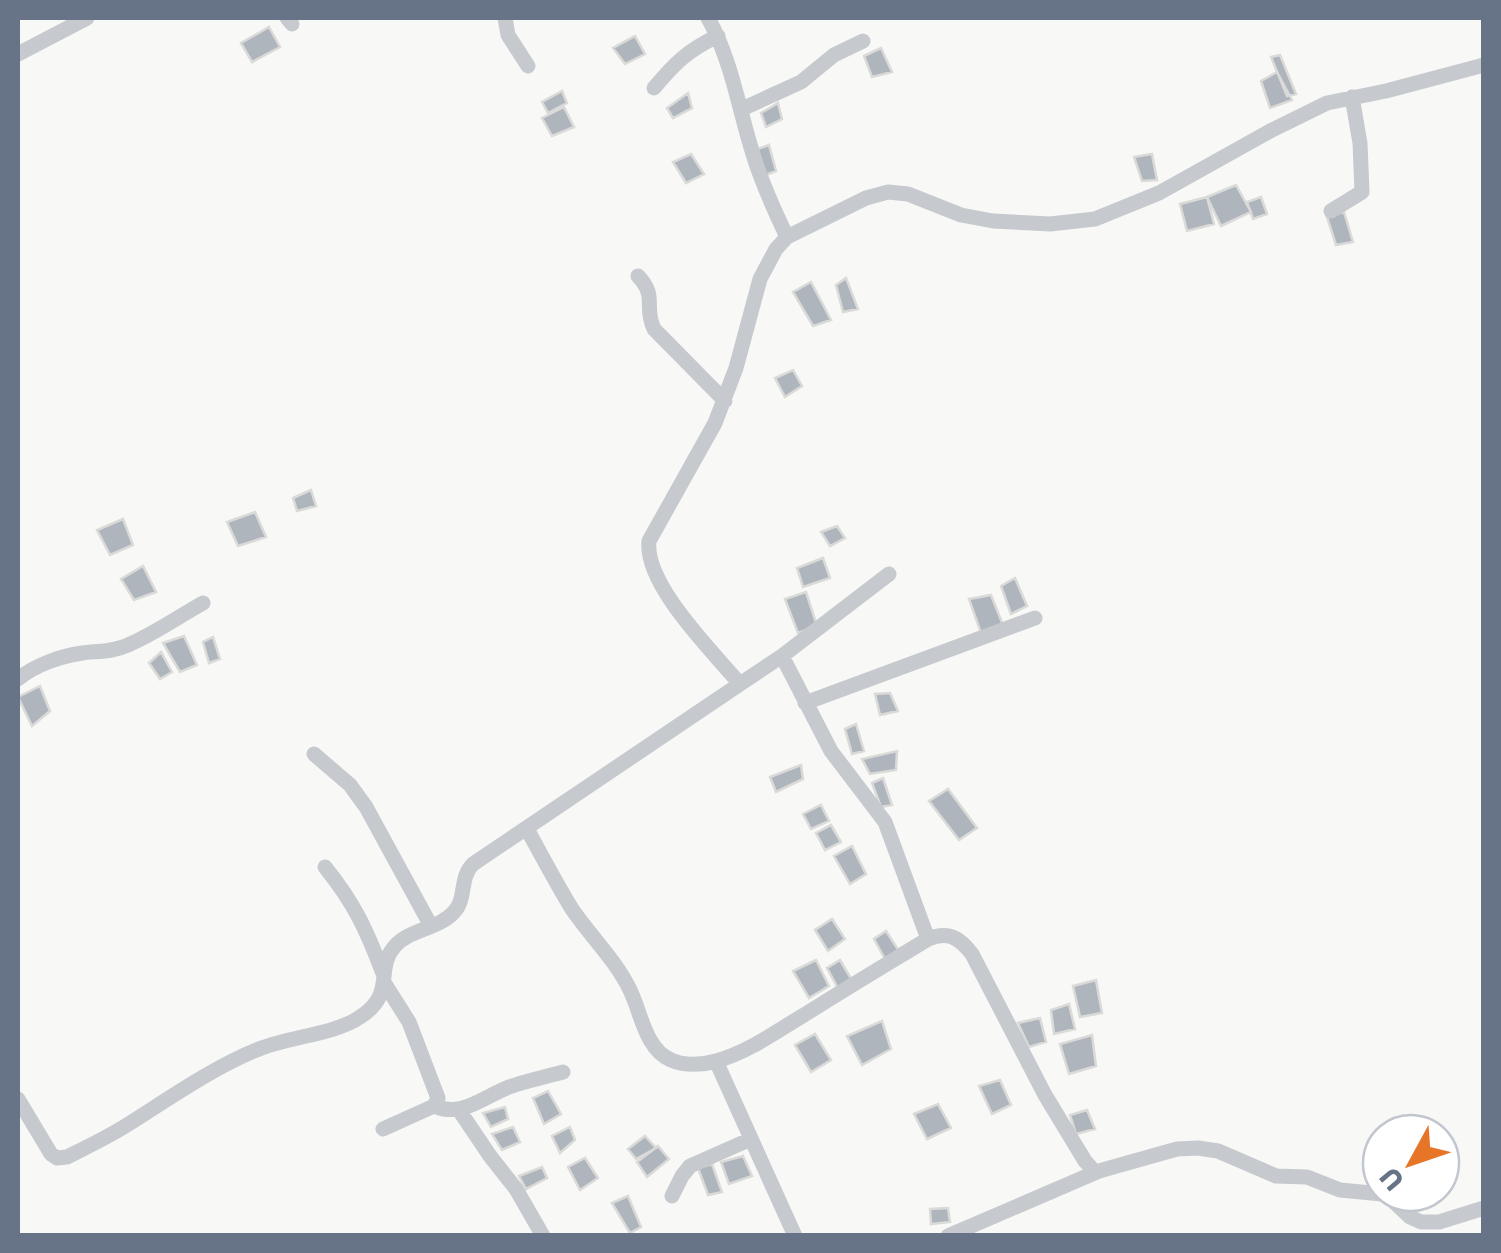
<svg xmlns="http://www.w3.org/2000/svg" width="1501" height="1253" viewBox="0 0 1501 1253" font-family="Poppins,sans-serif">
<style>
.building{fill:#afb5bc;stroke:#dadad8;stroke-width:2.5}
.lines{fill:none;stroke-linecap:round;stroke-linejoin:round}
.minor{stroke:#c6c9cd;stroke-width:15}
</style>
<rect width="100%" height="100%" fill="#f8f8f6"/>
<path class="building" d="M269,27L280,47L252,62L241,43Z
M635,36L645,54L625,64L613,48Z
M881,48L892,72L872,77L864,56Z
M1280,55L1296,94L1287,96L1271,57Z
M1277,72L1292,100L1270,108L1261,81Z
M562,91L567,103L548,113L542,102Z
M688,93L692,108L673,118L667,108Z
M778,103L782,119L766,127L761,113Z
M564,107L574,127L552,136L542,118Z
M769,145L776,171L763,176L755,150Z
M691,154L704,174L686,183L673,162Z
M1152,154L1157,180L1142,181L1134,157Z
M1236,185L1251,212L1221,226L1207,197Z
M1207,197L1214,224L1187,231L1180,204Z
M1261,197L1267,214L1253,219L1247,202Z
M1344,212L1353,242L1336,245L1327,217Z
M846,278L858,309L843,312L836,285Z
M811,282L831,320L813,326L793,292Z
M793,370L802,386L785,397L775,378Z
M311,490L316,506L297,511L293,498Z
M255,512L266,537L238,546L227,522Z
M123,519L133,545L110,555L97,530Z
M837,526L845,538L830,546L821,532Z
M823,558L830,578L803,587L797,568Z
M143,566L156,592L134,600L121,579Z
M1015,578L1027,606L1011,614L1001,586Z
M806,592L817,626L798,633L785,599Z
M991,595L1003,625L981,633L969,599Z
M184,636L197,665L180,672L163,643Z
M213,637L220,659L209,663L203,642Z
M161,652L172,672L160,679L149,663Z
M40,686L50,711L32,726L18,697Z
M890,693L898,711L880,715L875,694Z
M856,724L864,751L852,754L845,729Z
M897,751L896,770L870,774L862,759Z
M801,765L803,779L776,792L770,777Z
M883,778L892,805L881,807L872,783Z
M948,789L977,828L959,840L929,801Z
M821,805L829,821L811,829L803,814Z
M831,825L841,842L825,850L816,833Z
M852,846L866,874L850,884L834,856Z
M832,919L845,939L828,951L815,930Z
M886,931L899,951L885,959L874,939Z
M816,960L829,986L809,998L793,971Z
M840,960L853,982L839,990L827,968Z
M1096,980L1102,1013L1080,1017L1073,986Z
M1069,1004L1075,1029L1054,1034L1051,1010Z
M1040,1018L1046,1042L1029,1047L1018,1023Z
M882,1021L891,1049L862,1065L847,1036Z
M815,1034L831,1060L811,1072L795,1045Z
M1092,1035L1096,1066L1069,1074L1060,1044Z
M1000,1080L1011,1105L992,1114L979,1086Z
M548,1091L561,1114L544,1124L533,1098Z
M938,1104L951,1128L927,1139L914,1114Z
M505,1107L508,1119L491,1127L483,1113Z
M1087,1110L1095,1129L1076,1134L1070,1115Z
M513,1127L520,1142L502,1150L492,1134Z
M570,1127L575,1140L560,1153L552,1136Z
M645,1136L656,1148L636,1159L628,1149Z
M658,1146L669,1159L647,1177L637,1162Z
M743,1156L752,1176L729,1184L721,1162Z
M585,1158L598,1178L580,1190L568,1167Z
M712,1164L722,1192L708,1195L698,1168Z
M542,1167L547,1178L526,1189L519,1176Z
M628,1196L641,1227L630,1233L612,1203Z
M948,1208L950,1222L931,1224L930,1209Z"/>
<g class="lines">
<path class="minor" d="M287,18L292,24
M505,18L508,35L528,66
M708,18C735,66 740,121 759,172C767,194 777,216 787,237
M18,54L87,18
M654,88C675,63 688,50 718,36
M742,109L801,82L834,55L863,41
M1331,211L1362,192L1360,143L1352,97
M638,276C658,297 643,306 654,329L725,401
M782,656L889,574
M18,679C35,665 61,656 82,653C98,651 113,652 128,645C154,634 178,617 203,603
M740,684L782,656L831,751L885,822L928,939
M805,703L1035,618
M314,754L350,785L366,807L431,926
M527,829C542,856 556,883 572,909C591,937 615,959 630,990C641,1012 645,1049 671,1060C684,1066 703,1065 716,1061C747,1053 777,1031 804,1015C845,989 887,964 928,939C948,931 959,937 972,954L1045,1095L1085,1161L1094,1171H1099L1177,1149L1198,1148L1218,1151L1276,1176L1307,1177L1340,1190L1382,1194L1389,1197L1410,1217L1421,1222H1439L1484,1208
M325,867C355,904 367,931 384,976
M716,1061L795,1236
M18,1099L51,1154L57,1158L67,1157C87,1147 108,1137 127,1125C170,1098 212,1068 259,1049C288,1037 336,1034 360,1017C397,993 374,969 395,946C410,929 439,929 454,912C467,898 459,878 473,864L740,684C712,651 644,584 649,541L715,423L736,368L760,279L776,249L787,237L866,198L888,192L908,194L961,215L993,221L1050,224L1095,219L1159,193L1272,130L1327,103L1386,91L1484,65
M434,1106C462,1118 483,1097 509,1087C526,1081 545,1077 563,1072
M459,1110L490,1156L516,1189L543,1236
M383,1129L434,1106L438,1098L409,1022L385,984
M672,1196L682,1176L690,1166L751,1139
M948,1236L1099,1171"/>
</g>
<rect width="1501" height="1253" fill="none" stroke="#677387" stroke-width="40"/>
<g transform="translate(1411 1163) rotate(230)"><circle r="48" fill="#ffffff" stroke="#c2c7cf" stroke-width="2.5"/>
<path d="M0-8L18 38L0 25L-18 38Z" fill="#e67528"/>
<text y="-15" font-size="28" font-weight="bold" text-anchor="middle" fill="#677387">U</text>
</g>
</svg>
